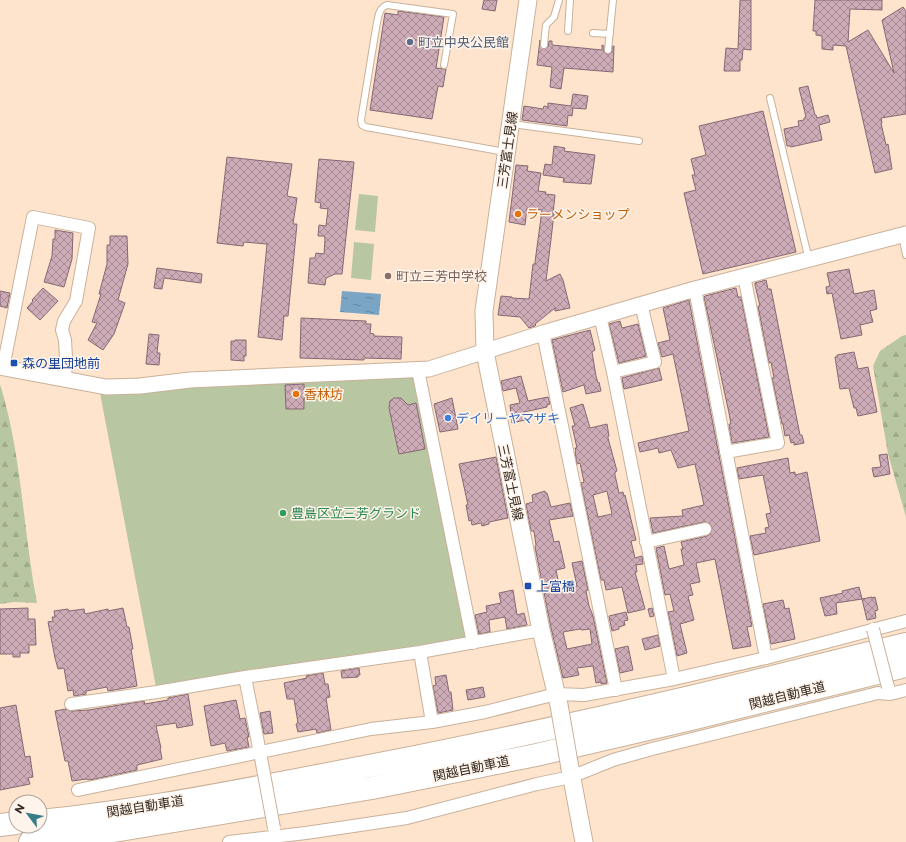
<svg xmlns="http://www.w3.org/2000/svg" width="906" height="842" viewBox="0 0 906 842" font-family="Montserrat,'Noto Sans JP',sans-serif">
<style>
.grass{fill:#b8c6a1}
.forest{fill:url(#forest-firs)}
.water{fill:url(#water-ripples)}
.building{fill:url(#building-cross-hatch);stroke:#866873;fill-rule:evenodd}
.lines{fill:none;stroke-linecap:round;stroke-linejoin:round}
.service-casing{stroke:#c9b19a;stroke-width:8}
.minor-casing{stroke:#c9b19a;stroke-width:14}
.tertiary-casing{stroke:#c9b19a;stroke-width:17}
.secondary-casing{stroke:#c9b19a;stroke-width:19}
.motorway-casing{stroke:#c9b19a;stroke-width:24}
.service{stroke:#fff;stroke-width:6}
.minor{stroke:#fff;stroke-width:12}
.tertiary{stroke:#fff;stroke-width:15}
.secondary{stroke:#fff;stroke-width:17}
.motorway{stroke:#fff;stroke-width:22}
.minor-bridge-casing{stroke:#c9b19a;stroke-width:14;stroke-linecap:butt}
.secondary-bridge-casing{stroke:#c9b19a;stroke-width:19;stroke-linecap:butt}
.minor-bridge{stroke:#fff;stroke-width:12}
.secondary-bridge{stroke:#fff;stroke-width:17}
.service-dot{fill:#5c6f8a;stroke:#fff4eb;stroke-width:1.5}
.food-dot{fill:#e8710a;stroke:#fff4eb;stroke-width:1.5}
.education-dot{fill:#8d6e63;stroke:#fff4eb;stroke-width:1.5}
.transit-dot{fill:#1a4fb4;stroke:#fff4eb;stroke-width:1.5}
.shop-dot{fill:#3f7fe0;stroke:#fff4eb;stroke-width:1.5}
.leisure-dot{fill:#2e9e5b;stroke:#fff4eb;stroke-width:1.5}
.labels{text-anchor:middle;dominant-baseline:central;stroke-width:3;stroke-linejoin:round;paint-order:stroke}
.service-label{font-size:13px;fill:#4e5e75;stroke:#fff4eb;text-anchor:start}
.street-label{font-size:13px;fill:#332920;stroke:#fff4eb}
.food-label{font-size:13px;fill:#c56008;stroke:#fff4eb;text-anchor:start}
.education-label{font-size:13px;fill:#785e54;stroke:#fff4eb;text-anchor:start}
.transit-label{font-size:13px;fill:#164399;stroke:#fff4eb;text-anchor:start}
.shop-label{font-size:13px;fill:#366cbe;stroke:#fff4eb;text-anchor:start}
.leisure-label{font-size:13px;fill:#27864d;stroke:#fff4eb;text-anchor:start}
</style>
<defs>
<pattern id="forest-firs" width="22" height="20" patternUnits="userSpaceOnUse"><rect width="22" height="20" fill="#b8c6a1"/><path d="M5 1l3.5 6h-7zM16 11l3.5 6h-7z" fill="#9faa8a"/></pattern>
<pattern id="water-ripples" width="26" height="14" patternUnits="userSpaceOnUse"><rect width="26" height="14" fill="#7ba5c4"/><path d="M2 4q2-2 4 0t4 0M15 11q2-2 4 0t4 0" fill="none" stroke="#65869f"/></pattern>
<pattern id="building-cross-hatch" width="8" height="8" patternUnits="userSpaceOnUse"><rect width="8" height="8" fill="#cdacb8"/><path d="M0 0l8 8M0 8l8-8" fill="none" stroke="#a78c95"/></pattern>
</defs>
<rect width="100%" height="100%" fill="#fee4cc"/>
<path class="grass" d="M359,194L378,196L375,232L355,230Z
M354,242L374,244L371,280L351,278Z
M412,376L417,380L468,633L463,641L156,687L100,393L191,386Z"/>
<path class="forest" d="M906,335V517L888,454L873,366L880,351L902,336Z
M0,384C22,455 23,531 37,603L14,602L0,604Z"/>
<path class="water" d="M342,291L381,294L379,315L340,312Z"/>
<path class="building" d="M484,0H497L495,11L482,9Z
M740,0H751V50L743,49L742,60H740V71H724L726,48L738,49Z
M815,0H882V10L850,9L848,42L868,30L894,73L882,20L903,7L906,11V114L881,118L882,123H881L886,145L888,144L892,169L875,173L846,46L833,45V50L822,49V36L816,35V31H813Z
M398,11L444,17L436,68L446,69L443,87L438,86L432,119L370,110L385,13L398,15Z
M540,40V46L544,49L548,47L549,41H552V45L602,50V45L604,46V52L608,54L611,53L613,46H614L613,72L564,68L561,89L550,87L552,67L537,65Z
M808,86L815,115H816L817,118L828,115L830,122L819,125L822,140L791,147L790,146H787L784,129L799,126L798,121L804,120V118L806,117L799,88Z
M573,94L588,96L586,109L573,108L572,116L568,115L567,126L522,120L524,106L543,109L544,106L548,107V103L571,106Z
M763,111L796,252L703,274L684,193L696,190L692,175H695L691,159L706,155L699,126Z
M554,146L565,148L564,151L595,155L591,184L563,182L564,178L543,175L545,164L552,165Z
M227,157L292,164L287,196L297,198L293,224H297L288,316H284L282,340L258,337L267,244L244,242L243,246L217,243Z
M319,159L354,162L342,274H335L326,278L325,285L308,283L310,258H315L316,253L324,254L325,239L324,236H318L319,225L326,226L328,209L320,208L321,203L315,202Z
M516,165L528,166L527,171L541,173L538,191L546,192L545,194L555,195L553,214H554L546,281L560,274L563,280L570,308L555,311V308L535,324L536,325L535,326L529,328L520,317L498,315L501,296L512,297V298L529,299L533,264H535V262L542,210L527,208L525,225L509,222Z
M55,230L73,233L72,259L64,287L44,282L52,256L53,239H55Z
M110,236H127L128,264L118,300L125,303L114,334L103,350L88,340L97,323L92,322L101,294H99L107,264V245H110Z
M157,268L202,274L201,283L164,278L162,289L154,288Z
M849,269L854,294L874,290L877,309L870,311L873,322L860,325L862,335L841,339L832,293L827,294L826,287L830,286L827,273Z
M766,280L768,289H771L800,435H802L804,443L794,445V442L791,443L789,435L785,436L783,424H782L772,378H774L771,362L769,363L758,306H760L755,285V283Z
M43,288L58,301L40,320L27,308L33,301L32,300Z
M736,288L738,297H741L769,437L732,443L729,424H731L729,413L704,297L705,296Z
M0,291L10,293L7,308L0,306Z
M689,300L752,626L747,627L751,646L733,649L715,559L696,563L700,582L690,584L693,595L688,596L694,620L680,624L687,653L677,656L668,612L674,611L670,594L665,595L656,548L664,546L669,569L684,565L681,549H683L681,542L707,536L710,534L712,528L710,524L704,522L653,533L650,518L683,516L682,510L704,505L695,464L678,468L671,450L659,453L658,448L640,452L638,443L689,431L673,354L662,357L658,343L670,340L663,308Z
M301,318L366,321V324H371L370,333L374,334V336L402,337L401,359L364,358V360L300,358Z
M620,321L622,328L638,324L646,356L619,363L609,324Z
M590,330L595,350L592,352L596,376L598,383L599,382L601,391L586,394L584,385L563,392L552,340Z
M149,334L159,335L157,353H160L159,365L146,364Z
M235,340H246V356H244V361L231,360V341H235Z
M854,352L858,369L868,367L877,412L858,416L856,408H854L849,388L840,389L835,357H837V355Z
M659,368L662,380L624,389L622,378Z
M521,376L528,401L548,397L550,404L547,405V407L524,412L525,420L512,423L510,405L520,403L516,388L503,391L501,381Z
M304,384V390H308V398H304V409H286L285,385Z
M394,398H401L408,405L416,403L425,449L399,454L389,408L390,401Z
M452,398L458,429L440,432L434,404Z
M583,404L590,428L607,424L609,436H608V438L617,471L615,472V475L619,493L623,492L624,496L625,495L636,540L631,541L635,558L642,556L643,564L636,565L637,572H635L645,609L628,613L622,587L606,590L604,580H601L581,483L584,482L580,463L577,464L575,452L576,451L575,448H577L572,426H575L570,408ZM607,491L612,514L598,517L593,495Z
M887,454L890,474L874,477L872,468L881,467L879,455Z
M496,457L508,518L489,522V524L482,526L481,523L472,525L471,520L469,521L466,505H468L459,464Z
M788,458L790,473L795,472V475L807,472L820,541L754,555L750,536L766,533L765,528L769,527L766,514L771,513L763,475L739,479L737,468Z
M545,491V493H547L551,507L570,503L573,516L549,520L554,542L559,541L565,568L556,570L560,590L577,586L572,563L582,561L588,590L586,591L589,606L593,616L607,683L601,684V682L596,683L593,666L577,668L579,675L563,678L551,628L535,547L536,545L534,531H531L526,504L533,502L532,495ZM580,629L582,630L590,629L592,644L567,649L563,632Z
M859,587L862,599L836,603L837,614L825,616L820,598L843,593L842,591Z
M513,590L517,615L524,613L527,625L507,629L505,617L489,620L490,632L479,634L475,615L487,612L486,606L501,603L499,593Z
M872,597V598L875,597L878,610L875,611L876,618L867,620L862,599Z
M783,600L785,609L789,608L795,639L771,644L763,604Z
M28,608V619H35L36,645H29V653H20V657H13V654H0V609Z
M123,608L127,627H129L133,649H131L137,686L108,691L107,687L86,691V694L74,696L73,690L68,691L64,668L58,669L55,658L48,622L53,621L52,617H55L54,611L68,609L69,611L84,609L85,614L108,609V611Z
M652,608L654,616L650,617L648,609Z
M626,612L628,620L624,621L625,625L619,627V629L612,631L609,616Z
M658,635L660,646L645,650L642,639Z
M628,646L633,670L620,673L615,649Z
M359,668L360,675H358V677L342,678L341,671Z
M323,673L325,684H328L330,697L326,698L331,730L317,733L316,729L298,732L296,724L298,723L294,699H287L284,683L307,678L306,676Z
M446,675L449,692H451L453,710L438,713L433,686L436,685L435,677Z
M483,687L485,697L468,700L466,690Z
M188,694L193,725L177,728L176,723L156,726L161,748H160L162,759L137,765V770L90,780L86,779L72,781L68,761H65L55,711L66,709L72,711L89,710L144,701L145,704L168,700V698Z
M236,700L240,719L245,718L249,737H247L249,747L227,751L225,743L211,746L204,706Z
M16,705L25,757L30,756L33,777L28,778L30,784L0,790V708Z
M270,711L273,733L264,734L260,713Z"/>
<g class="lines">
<g class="service-casing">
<path id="service" d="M568,31L570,0
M593,33L610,34
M544,45L546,25L554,17L559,0
M608,50L613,0
M444,65L453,14L387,5C378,8 378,19 376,28L361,120L362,125L366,127L505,152
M770,98L809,260
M512,124L639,141
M902,235L906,255"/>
</g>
<g class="minor-casing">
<path id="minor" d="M695,289L766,658
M600,316L613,372L674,679
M543,333L616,690
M3,368L33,217L89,228L76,301L64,321L62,330L65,340L66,358L65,380
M418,370L473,643
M613,372L655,362L641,304
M726,452L778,443L744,276
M646,542L705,529
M420,652L432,722
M245,677L261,758
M71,704L157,692L245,677L420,652L541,630
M78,790L371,729L432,722L485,712L556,694L584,695L674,679L766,658L906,621
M229,842L306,833L407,818L537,784L571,777L613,760L652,749L878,693L890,694L906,690"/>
</g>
<g class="tertiary-casing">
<path id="tertiary" d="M0,367L106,387L140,386L190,380L429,369L543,333L695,289L906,234"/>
</g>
<g class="secondary-casing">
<path id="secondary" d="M528,0L484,311L485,352L541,630L559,705
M570,768L584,842"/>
</g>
<g class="motorway-casing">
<path id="motorway" d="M40,821C131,812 222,794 312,777C440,753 568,726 695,696C765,679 836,661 906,644
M0,825L16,823
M30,842L89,835L372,788L536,755L691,719L906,666"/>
</g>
<use href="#service" class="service"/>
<use href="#minor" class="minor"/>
<use href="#tertiary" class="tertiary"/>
<use href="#secondary" class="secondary"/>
<use href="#motorway" class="motorway"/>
<g class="minor-bridge-casing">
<path id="minor-bridge" d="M873,629L888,687
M261,758L274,828"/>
</g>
<g class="secondary-bridge-casing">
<path id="secondary-bridge" d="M559,705L570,768"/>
</g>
<use href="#minor-bridge" class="minor-bridge"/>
<use href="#secondary-bridge" class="secondary-bridge"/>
</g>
<circle class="service-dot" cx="410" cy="42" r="4"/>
<g class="food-dot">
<circle cx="518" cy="214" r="4"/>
<circle cx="296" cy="394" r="4"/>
</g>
<circle class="education-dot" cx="388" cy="276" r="4"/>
<g class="transit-dot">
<rect x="10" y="359" width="8" height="8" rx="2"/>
<rect x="524" y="582" width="8" height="8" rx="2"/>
</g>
<circle class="shop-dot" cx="448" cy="418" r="4"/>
<circle class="leisure-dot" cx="283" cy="513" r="4"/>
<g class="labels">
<g class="service-label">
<text x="418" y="42">町立中央公民館</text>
</g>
<g class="street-label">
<text transform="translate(507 150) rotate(-82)">三芳富士見線</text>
<text transform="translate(511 482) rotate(78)">三芳富士見線</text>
<text transform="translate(787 695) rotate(-14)">関越自動車道</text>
<text transform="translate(471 768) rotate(-12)">関越自動車道</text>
<text transform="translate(145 806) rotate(-9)">関越自動車道</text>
</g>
<g class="food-label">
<text x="526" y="214">ラーメンショップ</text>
<text x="304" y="394">香林坊</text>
</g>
<g class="education-label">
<text x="396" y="276">町立三芳中学校</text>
</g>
<g class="transit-label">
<text x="22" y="363">森の里団地前</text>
<text x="536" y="586">上富橋</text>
</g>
<g class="shop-label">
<text x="456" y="418">デイリーヤマザキ</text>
</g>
<g class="leisure-label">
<text x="291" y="513">豊島区立三芳グランド</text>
</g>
</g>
<g transform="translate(28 814) rotate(302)"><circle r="19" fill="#fff4eb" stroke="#ada39a"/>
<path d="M0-3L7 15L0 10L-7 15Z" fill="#377d89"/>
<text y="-6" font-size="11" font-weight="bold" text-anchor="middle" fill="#332920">N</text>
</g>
</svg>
